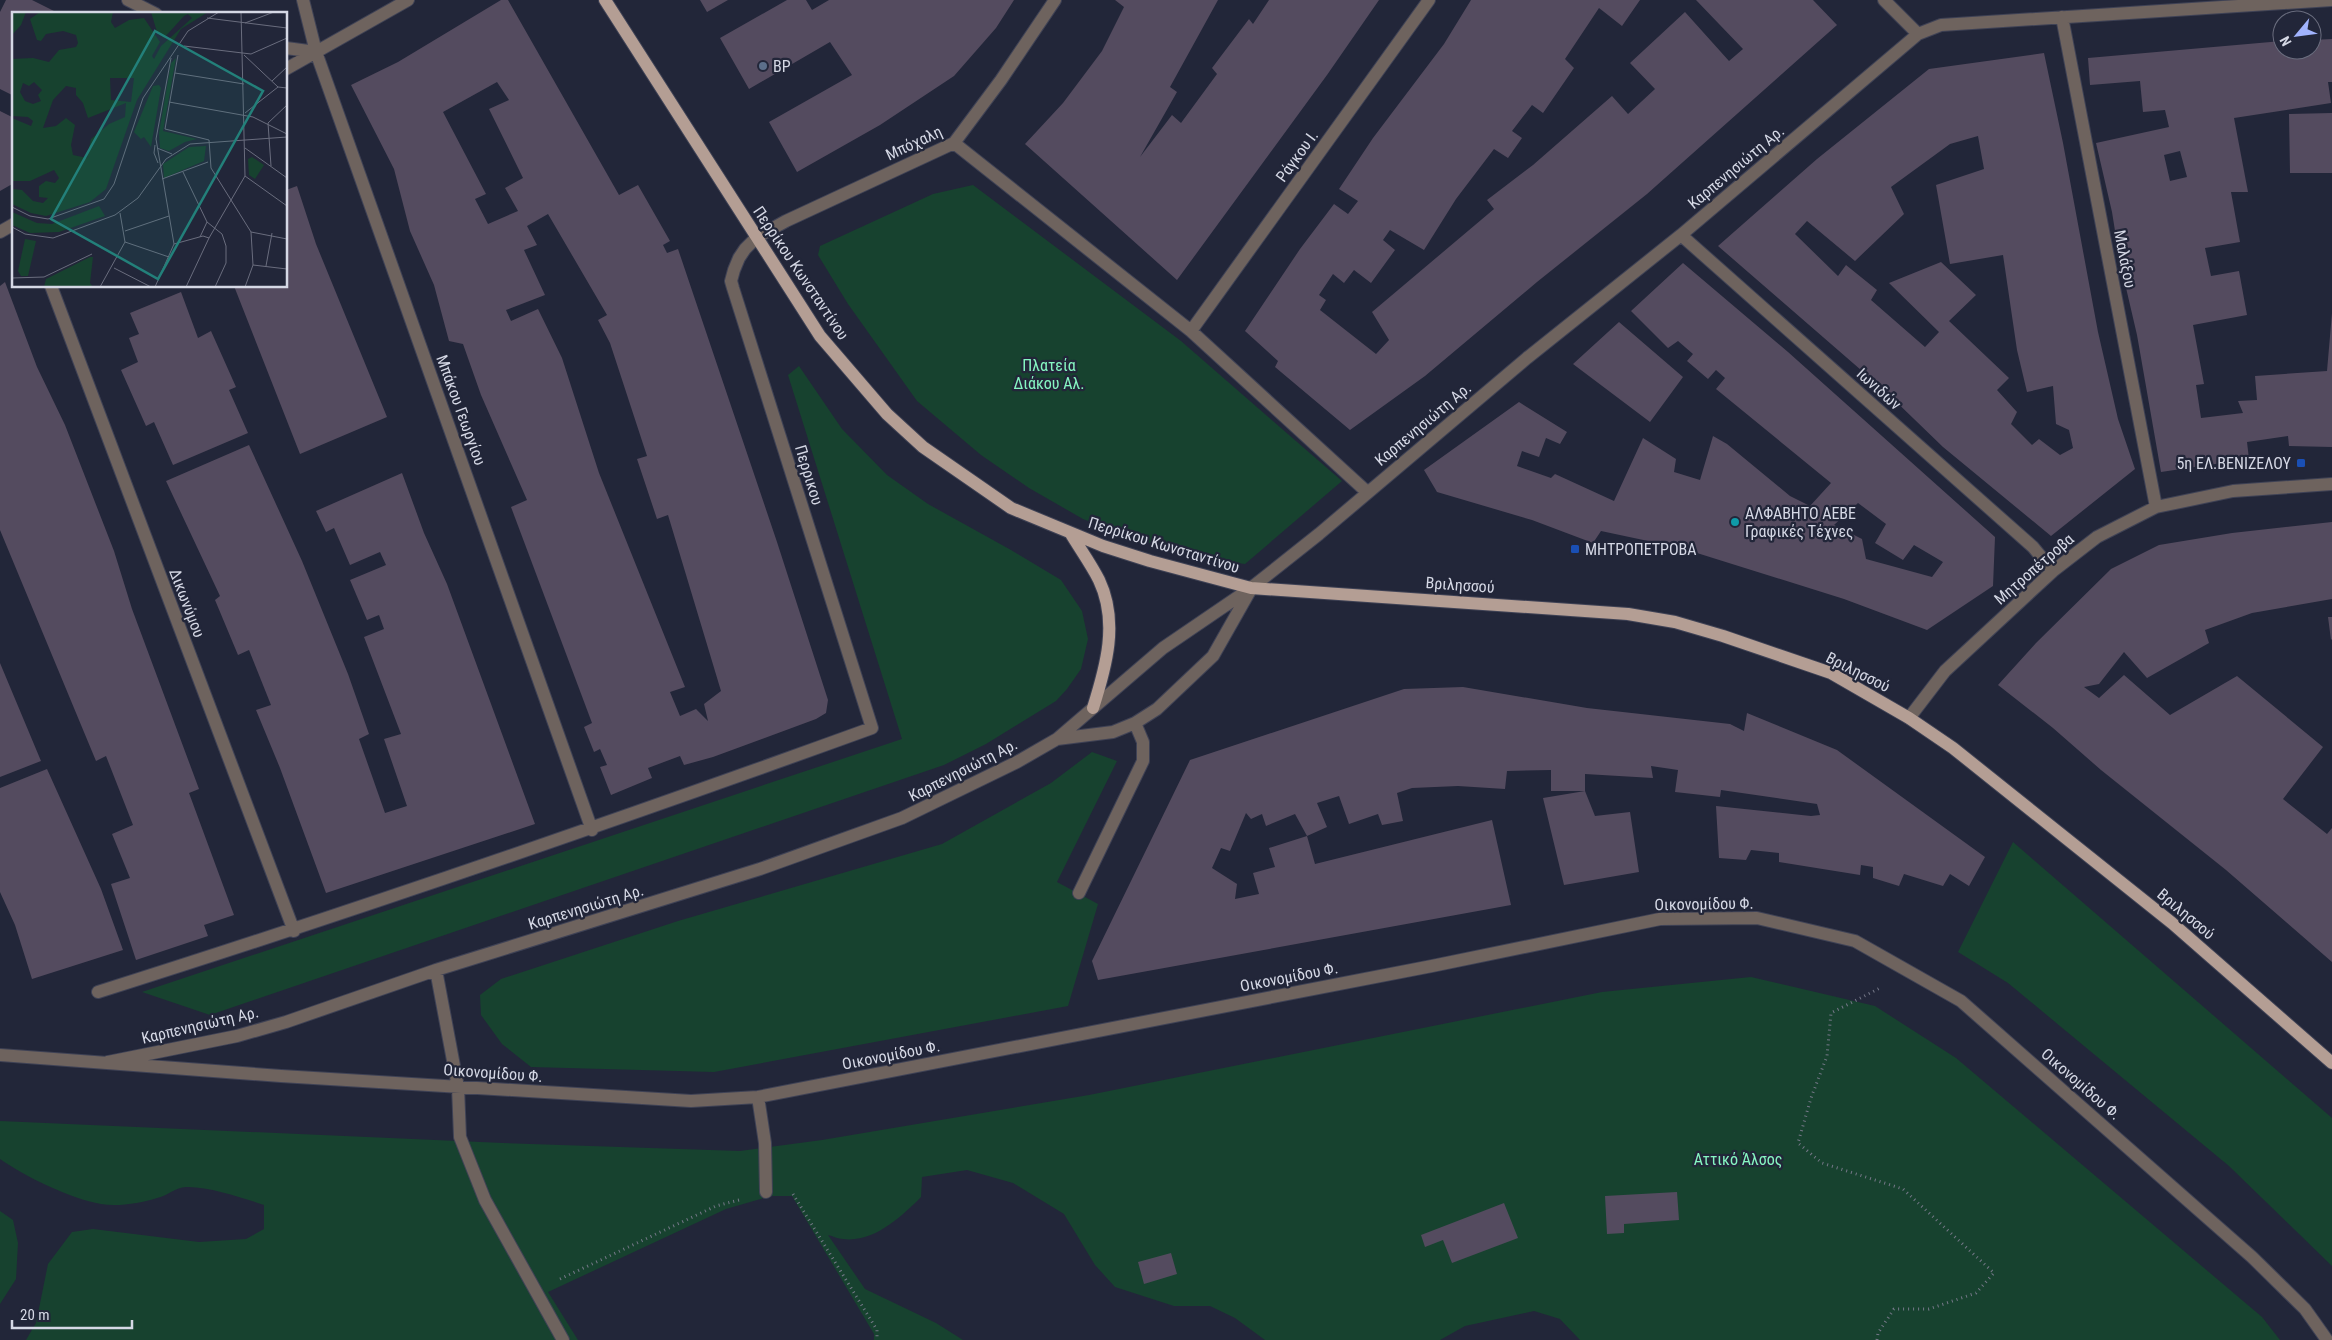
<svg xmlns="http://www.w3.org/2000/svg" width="2332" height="1340" viewBox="0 0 2332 1340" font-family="'Roboto Condensed',sans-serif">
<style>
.green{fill:#17422f}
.building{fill:#544b5f;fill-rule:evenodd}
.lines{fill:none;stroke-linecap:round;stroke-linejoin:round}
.minor-casing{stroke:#3f4255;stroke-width:14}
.major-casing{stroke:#3f4255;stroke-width:14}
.path{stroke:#757888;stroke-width:3;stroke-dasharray:1 4;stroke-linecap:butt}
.minor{stroke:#6e635e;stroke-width:12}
.major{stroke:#b49e94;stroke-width:12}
.service-dot{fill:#5c6f8a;stroke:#222639;stroke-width:2}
.transit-dot{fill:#1a4fb4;stroke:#222639;stroke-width:2}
.culture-dot{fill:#0f9aa8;stroke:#222639;stroke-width:2}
.labels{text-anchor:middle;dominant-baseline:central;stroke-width:4.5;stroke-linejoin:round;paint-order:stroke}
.poi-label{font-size:16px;fill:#d5d8e5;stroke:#222639;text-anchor:start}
.street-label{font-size:16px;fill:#d5d8e5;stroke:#222639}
.park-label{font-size:16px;fill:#86f6c2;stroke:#222639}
.inset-road{fill:none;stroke:#6a6d7e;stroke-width:1}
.view{fill:#23807a;fill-opacity:0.15;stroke:#23807a;stroke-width:2.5}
.inset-edge{fill:none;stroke:#d5d8e5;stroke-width:2.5}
</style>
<rect width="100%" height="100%" fill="#222639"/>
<path class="green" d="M973,185L1181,341L1342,481L1245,564L1215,560L1132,538L1083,519L1029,488L981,455L917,401L848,304L818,255L820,246L933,194Z
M799,366L842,429L887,475L928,504L1011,550L1061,580L1082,611L1088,639L1081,669L1067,689L1056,701L986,744L944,765L210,1015L142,992L902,739L788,375Z
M1092,752L1117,761L1057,882L1098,904L1068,1006L714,1072L531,1067L502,1044L481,1015L480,995L501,979L678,921L942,844L1051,783Z
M2013,842L2332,1118V1266L2229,1166L2008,983L1958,952Z
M1751,977L1875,1006L1956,1058L2262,1317L2280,1340H1580L1560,1319L1534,1311L1465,1326L1440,1340H1265L1235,1318L1210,1306H1174L1115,1287L1095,1265L1064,1214L1013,1183L967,1170L922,1177L921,1197C902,1216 874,1243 843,1239C838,1239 833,1236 828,1235L865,1289L936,1323L963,1340H874V1334L792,1196H771L726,1209L548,1292L578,1340H26L36,1323L48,1264L72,1232L93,1229L199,1242L246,1239L264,1229V1205C243,1198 207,1186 186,1187C176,1187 167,1196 157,1198C141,1203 118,1207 101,1204C71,1199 24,1176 0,1159V1121L503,1143L740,1151L822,1140L1089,1095L1602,992Z
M0,1211L13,1220L18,1243L16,1279L0,1304Z"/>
<path class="building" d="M6,0H32L60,14H14V96L0,89V12Z
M501,0H508L619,195L638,185L670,241L663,245L667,253L678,249L777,542L828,700L826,713L816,719L713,757L684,765L680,756L648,768L652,778L611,795L600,767L607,765L600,749L594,752L584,727L592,723L511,507L527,500L481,395L463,344L449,341L434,285L410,231L394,169L351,85L398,62ZM497,82L509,100L489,109L523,178L505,188L518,211L488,224L475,199L486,194L443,112ZM548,214L607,315L598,320L610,343L647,456L637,459L657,519L668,515L721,691L704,704L708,721L696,709L680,716L670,692L685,687L599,473L562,358L538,309L511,321L506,310L545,295L524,250L537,245L527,226Z
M700,0H728L707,12Z
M787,0H806L812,10L829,0H1014L996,28L954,76L880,125L797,172L769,122L852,75L830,42L749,89L720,38Z
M1115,0H1218L1170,87L1177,92L1140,157L1172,115L1181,123L1217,74L1212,68L1249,19L1253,24L1269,0H1379L1327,75L1177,280L1025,144L1063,103L1102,51L1124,7Z
M1471,0H1640L1622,26L1599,8L1565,59L1574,68L1543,113L1532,105L1512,131L1522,138L1508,158L1494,149L1456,199L1424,250L1390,230L1383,240L1395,250L1371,283L1354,270L1344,283L1333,274L1319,295L1326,300L1320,310L1376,354L1389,340L1372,312L1494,209L1487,200L1533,165L1612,96L1628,114L1655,89L1630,63L1685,12L1729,61L1743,49L1696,0H1813L1837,25L1647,194L1537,282L1425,376L1350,430L1275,367L1278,361L1245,331L1300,249L1334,204L1348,214L1358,201L1339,189L1373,138L1444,44Z
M2332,39V82H2328L2331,103L2234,118L2248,192H2231L2240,242L2205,248L2211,276L2239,271L2247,315L2193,325L2204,384L2196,385L2201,418L2243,413L2238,401L2257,400L2255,376L2327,371L2332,313V447L2289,446L2288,436L2247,442L2249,459L2161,472L2137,335L2120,262L2112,212L2096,143L2169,127L2165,110L2143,112L2140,81L2090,85L2088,58L2282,41V50H2312V40ZM2180,151L2187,177L2170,181L2164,155Z
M2044,53L2063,143L2098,332L2118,419L2135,469L2051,536L1943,447L1884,390L1718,246L1817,159L1929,69ZM1978,136L1984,169L1936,185L1950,264L2003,255L2017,350L2027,392L2053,386L2056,424L2069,430L2073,448L2060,455L2039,439L2032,445L2011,424L2017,412L1997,390L2009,378L1949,321L1976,295L1941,262L1889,283L1939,332L1925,347L1871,300L1877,290L1846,265L1838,276L1795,234L1807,221L1855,261L1904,214L1891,187L1950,144Z
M0,111L14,118V183L0,191Z
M2332,113V173H2290L2289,114Z
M297,186L316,244L387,417L300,454L234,286H286V190Z
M1683,263L1788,352L1995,537L1993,586L1927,630L1844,599L1681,548L1601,531L1593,543L1532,520L1437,492L1424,470L1519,402L1567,432L1560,444L1546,438L1539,457L1522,451L1517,466L1551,478L1555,474L1614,501L1643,438L1676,459L1674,472L1700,480L1713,436L1727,444L1790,496L1810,506L1831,483L1716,389L1725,378L1716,370L1708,379L1687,361L1693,354L1678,341L1668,348L1631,311ZM1858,503L1886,524L1875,543L1903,560L1914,545L1943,562L1932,577L1866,559L1862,539L1834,525Z
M5,282L37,367L65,425L114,551L132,609L199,789L189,793L234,915L204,925L208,936L136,960L111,884L130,878L112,834L133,825L106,756L96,761L0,530V286Z
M181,292L198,338L211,331L236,387L229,390L248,433L173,465L154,422L146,426L121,370L138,362L129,338L139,334L130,313Z
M1619,322L1683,377L1650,422L1573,364Z
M249,445L302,561L348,674L369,734L359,739L385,813L407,806L384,739L401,734L364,637L384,629L379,615L367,620L350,580L386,565L380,552L350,565L334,528L326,532L316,511L402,473L424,533L447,584L535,824L326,893L280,768L256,710L271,705L249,650L238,655L215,600L220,596L166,481Z
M2332,522V599L2252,613L2205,630L2209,643L2147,678L2124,652L2099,684L2084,687L2099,698L2124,675L2170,715L2237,676L2323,747L2283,799L2327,834L2332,828V962L2226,870L2101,770L2053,728L1998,685L2036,643L2111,569L2159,545L2232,533Z
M2328,617H2332V639L2331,640Z
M0,663L41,761L0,777Z
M1463,687L1587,708L1730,724L1744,731L1747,713L1837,750L1985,857L1969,886L1950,874L1943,886L1904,874L1899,886L1873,878V867L1861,865L1860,875L1779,862V853L1751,850L1746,860L1719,858L1716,806L1811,816L1820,815L1817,804L1721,790L1720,797L1675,792L1678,770L1651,766L1653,778L1585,774V791H1551V770L1507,771L1505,789L1458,786L1412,788L1397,793L1403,821L1382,825L1378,814L1349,824L1339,796L1317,803L1327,827L1307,836L1315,864L1492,820L1511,905L1098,980L1092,961L1190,760L1404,689ZM1246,813L1251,819L1262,814L1266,826L1295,814L1307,836L1269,848L1275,867L1253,873L1259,894L1235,899L1237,884L1212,868L1221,848L1230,851Z
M47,769L101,889L123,950L32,979L15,925L0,892V788Z
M1585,791L1595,816L1630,812L1639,872L1564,885L1543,798Z
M1677,1192L1679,1220L1624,1224V1233L1607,1234L1605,1196Z
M1504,1203L1518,1238L1452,1263L1443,1240L1425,1247L1421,1235Z
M1171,1253L1177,1274L1144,1284L1138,1262Z"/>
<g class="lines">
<g class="minor-casing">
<path id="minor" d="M128,0L156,14
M303,0L316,52L592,830
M1884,0L1918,34
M2062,17L2156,507
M286,48L316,52
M286,69L408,0
M954,143L1191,331L1367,492
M0,232L14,224
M1681,235L2033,547L2053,571
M51,286L294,931
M1191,331L1429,0
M1909,718L1945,671L2053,571L2097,537L2156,507L2233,491L2332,484
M1057,739L1113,732L1135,723L1157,709L1213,656L1251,589
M1079,893L1143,761V742L1135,723
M436,970L458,1087L460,1137L485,1200L563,1340
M98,992C358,910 615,821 872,728L733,288L731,281L734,270L739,258L745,249L757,237L786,221L954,143L1001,80L1055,0
M0,1055L281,1076L691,1101L758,1097L1432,966L1660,919L1757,918L1855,941L1961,1001L2252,1257L2305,1309L2327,1340
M108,1062L237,1036L286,1022L436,970L760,869L902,818L1017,762L1057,739L1163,648L1251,588L1319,534L1527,358L1681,235L1918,34L1941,25L2332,0
M758,1097L765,1143L766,1192"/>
</g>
<g class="major-casing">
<path id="major" d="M605,0L820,336L887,414L923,447L1011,508L1103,546L1150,561L1251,588L1628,614L1675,622L1723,636L1831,673L1909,718L1953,748L2172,923L2332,1063
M1071,534C1080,549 1091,564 1099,580C1119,622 1106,667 1093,708"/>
</g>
<path class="path" d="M793,1194L877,1330V1340
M560,1279L716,1206L739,1200
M1877,1340L1878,1333L1894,1309H1929L1976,1293L1994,1273L1903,1189L1822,1163L1798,1143L1811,1098L1827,1056L1831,1013L1882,987"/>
<use href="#minor" class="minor"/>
<use href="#major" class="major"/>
</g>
<circle class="service-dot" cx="763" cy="66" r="5"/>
<g class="transit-dot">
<rect x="2296" y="458" width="10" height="10" rx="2.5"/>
<rect x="1570" y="544" width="10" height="10" rx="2.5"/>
</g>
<circle class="culture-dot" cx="1735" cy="522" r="5"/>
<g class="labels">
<g class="poi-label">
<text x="773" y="66">BP</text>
<text x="2291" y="463" text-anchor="end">5η ΕΛ.ΒΕΝΙΖΕΛΟΥ</text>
<text x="1745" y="513">ΑΛΦΑΒΗΤΟ ΑΕΒΕ<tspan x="1745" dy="18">Γραφικές Τέχνες</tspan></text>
<text x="1585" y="549">ΜΗΤΡΟΠΕΤΡΟΒΑ</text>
</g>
<g class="street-label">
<text transform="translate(914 143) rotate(-25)">Μπόχαλη</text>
<text transform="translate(1297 156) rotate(-54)">Ράγκου Ι.</text>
<text transform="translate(1736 167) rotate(-40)">Καρπενησιώτη Αρ.</text>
<text transform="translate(2125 259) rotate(79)">Μαλάξου</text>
<text transform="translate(801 273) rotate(56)">Περρίκου Κωνσταντίνου</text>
<text transform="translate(1879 389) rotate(42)">Ιωνιδών</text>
<text transform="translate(461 410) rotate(70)">Μπάκου Γεωργίου</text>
<text transform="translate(1423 424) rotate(-40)">Καρπενησιώτη Αρ.</text>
<text transform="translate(809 475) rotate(73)">Περρικου</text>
<text transform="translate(1164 545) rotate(17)">Περρίκου Κωνσταντίνου</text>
<text transform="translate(2034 569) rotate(-41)">Μητροπέτροβα</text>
<text transform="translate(1460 585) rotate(4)">Βριλησσού</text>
<text transform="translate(187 603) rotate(69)">Δικωνύμου</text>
<text transform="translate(1858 672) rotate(27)">Βριλησσού</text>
<text transform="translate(963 770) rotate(-27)">Καρπενησιώτη Αρ.</text>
<text transform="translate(1704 904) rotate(-1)">Οικονομίδου Φ.</text>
<text transform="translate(586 907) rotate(-17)">Καρπενησιώτη Αρ.</text>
<text transform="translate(2186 914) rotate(40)">Βριλησσού</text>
<text transform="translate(1289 977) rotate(-11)">Οικονομίδου Φ.</text>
<text transform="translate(200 1025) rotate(-13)">Καρπενησιώτη Αρ.</text>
<text transform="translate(891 1055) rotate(-11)">Οικονομίδου Φ.</text>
<text transform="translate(493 1073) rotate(4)">Οικονομίδου Φ.</text>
<text transform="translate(2081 1084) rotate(41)">Οικονομίδου Φ.</text>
</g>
<g class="park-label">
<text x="1049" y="365">Πλατεία<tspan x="1049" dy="18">Διάκου Αλ.</tspan></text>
<text x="1738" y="1159">Αττικό Άλσος</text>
</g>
</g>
<g transform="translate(12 12)">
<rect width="275" height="275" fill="#222639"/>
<path d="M0,0H14L9,13L0,23ZM28,0H101L99,10L103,16L117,8L132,6L148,30L140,44L142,47L149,34L180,6L176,2L172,4L152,26L145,20L139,0H196L169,17L125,88L94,177L78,190L34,204L19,201L0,192V177L10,178L21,189L31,191L36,186L27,185V174L34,169L43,171L47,166L42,158L18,169H0V106L19,114L21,109L16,105L0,104V47L21,46L37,50L47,38L64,35L66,31L64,23L51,19L34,22L29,29L25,28L18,7ZM98,66H122L119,90L99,88ZM22,70L30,78L26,83L29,89L21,92L13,89L8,80L11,71L17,74ZM54,74L64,76V83L71,91L76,106L114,91L113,105L97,112L79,127L75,146L61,143L59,133L63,113L54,106L44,114L31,116L41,88ZM164,46L151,119L185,127L173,130L157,139L148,136L147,121L159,51ZM141,74L147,73L149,76L139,135L132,125L129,127L122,120ZM194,134L192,149L152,166L151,152L177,135ZM240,145L252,153L243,167L237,163L236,147ZM87,194L93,204L47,220L18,221L0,213V200L25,211L40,212ZM13,227L24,229L16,264H9L6,259ZM78,245H81L78,271L81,275H32L34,267Z" fill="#17422f" fill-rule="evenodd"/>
<path class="inset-road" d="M195,6L275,16M233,11L262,0M172,34L239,42L275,26M166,43L153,117L197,128L199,156L239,220L241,253L233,275M232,43L266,75L275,76M163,61L232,72M260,69L275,55M157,90L241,105L275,122M233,101L266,75M256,111L259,154M256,111L275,93M143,133L142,141L146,151M145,136L160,142M233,136L275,166M171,160L195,210L188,225M233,164L275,194M150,167L196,150M0,195L18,204L36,207L92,187L102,172L131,86L176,19L207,0M195,210L210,222L214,234V251L203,275M0,215L13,222L41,226L103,203L126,186L154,147L178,132L275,125M113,219L157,204M239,220L275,227M113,230L157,245M162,232L191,224L197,226M241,253L275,257M254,254L260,221M102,256L139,275M0,266L32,265L80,242M88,275L113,230L108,201M143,275L162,232L144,127L159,46M174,275L197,226L233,164L229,0"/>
<path class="view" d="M143,19L251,79L146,267L39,207Z"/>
<rect width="275" height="275" class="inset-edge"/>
</g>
<g transform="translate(2297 35) rotate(241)"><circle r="24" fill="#222639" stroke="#6a6d7e"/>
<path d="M0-4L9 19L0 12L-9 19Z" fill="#a1b3fd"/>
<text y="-8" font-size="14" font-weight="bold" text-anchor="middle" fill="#d5d8e5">N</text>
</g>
<path d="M12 1320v8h120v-8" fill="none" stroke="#d5d8e5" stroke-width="2.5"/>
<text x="20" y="1320" font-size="15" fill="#d5d8e5" stroke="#222639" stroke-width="4" paint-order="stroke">20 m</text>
</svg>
